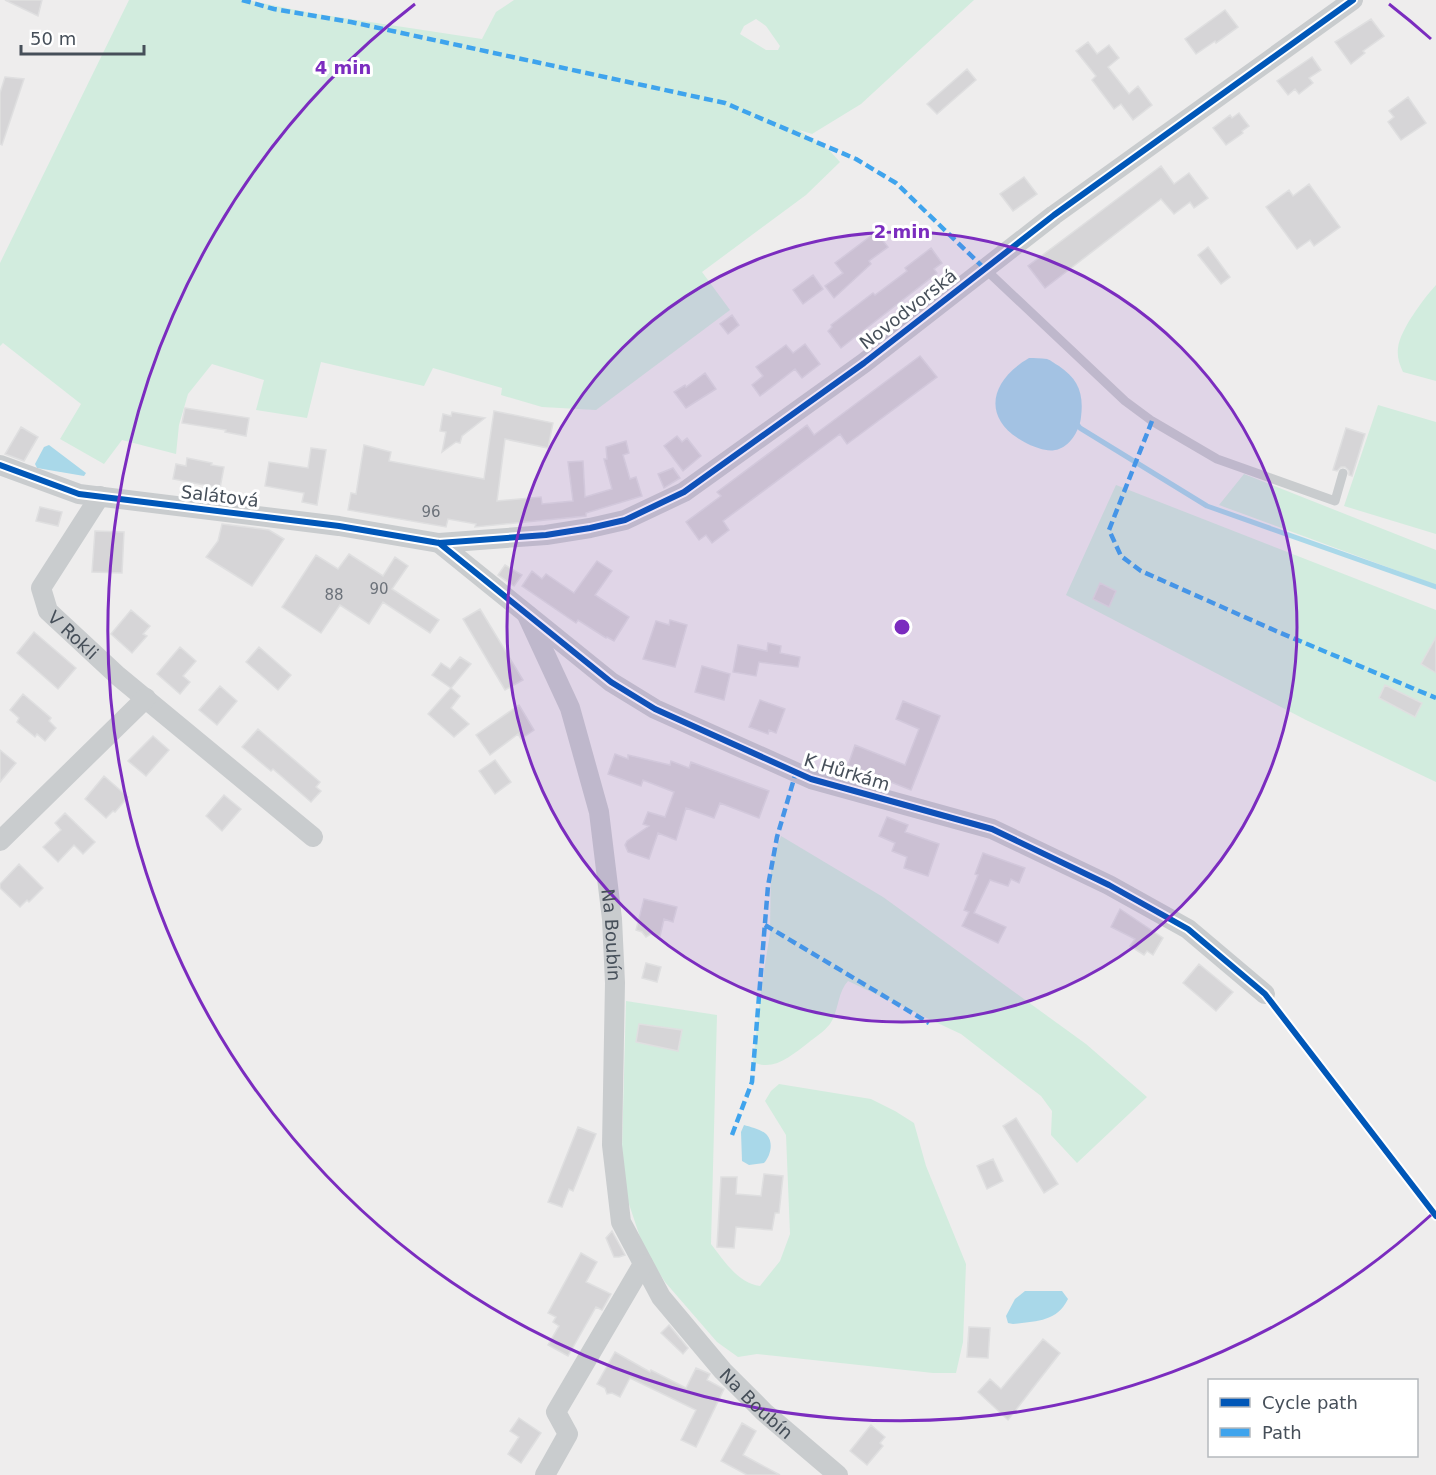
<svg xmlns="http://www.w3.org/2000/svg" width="1436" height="1475" viewBox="0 0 1436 1475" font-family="'DejaVu Sans',sans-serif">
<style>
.green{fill:#d2ecde;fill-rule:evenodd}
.water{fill:#a9d8e9}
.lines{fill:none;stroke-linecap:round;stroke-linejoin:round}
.stream{stroke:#a9d8e9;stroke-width:5}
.building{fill:#d6d5d7;stroke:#dfdfe0;stroke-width:1.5}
.lane{stroke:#c9ccce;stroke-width:9}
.street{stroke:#c9ccce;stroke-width:20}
.quiet{stroke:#3fa4ed;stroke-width:4.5;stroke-dasharray:9 4.5;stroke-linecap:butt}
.cycleway-casing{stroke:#fff;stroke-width:10}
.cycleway{stroke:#0057b8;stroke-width:6}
.ring{fill:none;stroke:#7b2cbf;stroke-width:3}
.labels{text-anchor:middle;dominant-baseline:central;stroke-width:6;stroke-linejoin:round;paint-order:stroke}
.number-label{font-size:15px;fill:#6c727a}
.street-label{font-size:18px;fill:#464f59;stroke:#fff}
.centre{fill:#7b2cbf;stroke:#fff;stroke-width:3}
.ring-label{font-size:18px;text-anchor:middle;font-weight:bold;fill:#7b2cbf;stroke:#fff;stroke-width:6;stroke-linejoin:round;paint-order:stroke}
</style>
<rect width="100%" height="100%" fill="#eeeded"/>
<path class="green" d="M129,0H247L311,13L482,39L496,12L514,0H974L861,104L812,134L799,130L830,151L840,162L806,195L702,272L730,310L596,410L542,407L501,395L502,388L433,368L424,386L321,362L307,418L256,410L264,380L212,364L188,394L179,425L176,454L122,440L104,464L60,439L81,404L3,343L0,346V263ZM756,19L766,26L780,46L778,50H766L740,34L744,26Z
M1436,285V381L1403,372C1399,363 1397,357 1398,348C1400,330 1424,298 1436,285Z
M1378,405L1436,422V534L1344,506Z
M1244,474L1436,550V585L1219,505Z
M1116,485L1436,610V782L1306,720L1066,595Z
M781,836L883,897L1086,1044L1147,1097L1077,1163L1051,1135L1052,1111L1041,1096L961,1034L848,981C837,993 839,1011 830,1024C824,1032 815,1037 808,1043C792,1055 774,1072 753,1062L761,990L770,933L771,863Z
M626,1001L717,1015L711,1244C724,1261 738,1283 760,1286L780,1261L790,1234L786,1135L765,1101L771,1091L779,1084L871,1099L895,1111L914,1123L926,1166L966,1264L963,1342L956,1373H933L757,1354L738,1357L717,1342L665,1282L644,1249L627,1198L622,1149Z"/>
<path class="water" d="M1029,358C1034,358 1041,358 1047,359C1051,360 1055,364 1059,366C1078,379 1084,393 1081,417C1080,429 1071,445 1059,449C1049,453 1037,448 1028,444C981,421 988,382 1029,358Z
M49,445L86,473L84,476L37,468L35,464L44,447Z
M744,1125C751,1127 763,1130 767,1135C774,1143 770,1157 764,1163L749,1165L742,1161L741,1132Z
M1025,1291H1062L1068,1299C1057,1322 1036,1321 1013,1324L1008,1323L1006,1316L1015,1299Z"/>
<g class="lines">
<path class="stream" d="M1077,424L1080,428L1207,506L1436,587"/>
</g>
<path class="building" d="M5,0H42L38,16Z
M1225,10L1238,27L1216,43L1215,41L1196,54L1185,39Z
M1371,19L1384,36L1363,51L1365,53L1351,64L1335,42Z
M1088,42L1097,54L1109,45L1119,58L1108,67L1129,94L1138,86L1152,105L1133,120L1121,104L1114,109L1092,80L1096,76L1076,51Z
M1312,57L1321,70L1309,78L1313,83L1299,94L1295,89L1288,95L1277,81Z
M967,69L976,80L937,114L927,104Z
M5,77L24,79L2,145L0,144V93Z
M1408,97L1426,123L1401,140L1388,122L1394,117L1389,111Z
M1239,113L1249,126L1242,131L1243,133L1226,145L1213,128L1230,115L1232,118Z
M1161,166L1174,184L1189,173L1208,198L1194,208L1190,202L1174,214L1161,199L1045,288L1028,266Z
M1024,177L1037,194L1013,211L1000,194Z
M1309,184L1340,227L1314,246L1310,240L1297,249L1266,207L1289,190L1293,196Z
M876,232L888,247L869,261L871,264L834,298L825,286L843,273L835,263Z
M1208,247L1230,277L1221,284L1198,255Z
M931,248L942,263L934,269L937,273L841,348L828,331L832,327L831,325L873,293L875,295L907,271L905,268Z
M813,275L823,289L803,304L793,290Z
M732,315L739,325L728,334L720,324Z
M805,344L820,364L802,378L795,369L760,396L752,385L763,376L756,367L786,345L793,353Z
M920,356L937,377L847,444L840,434L723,521L729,530L712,543L706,535L699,540L686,522L721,496L717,492L807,425L814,435Z
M705,373L716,389L686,408L674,392L685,385L686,387Z
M185,408L249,418L246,436L225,432L226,430L182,423Z
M494,411L553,423L548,448L505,439L497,501L541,497L542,504L573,501L568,462L583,461L585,497L612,489L604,459H607L606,447L626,441L629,453L623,455L630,479L636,477L642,496L586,513V516L475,527L476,524L448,519L446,527L348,510L351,493L356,494L364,445L391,452L389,461L484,479Z
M452,412L485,418L462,436L460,443L456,442L442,452L446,432L440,431L443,414L451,416Z
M21,427L38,437L24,461L5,454Z
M1346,428L1365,434L1352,476L1349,475V471L1345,467H1341L1337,471L1333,470Z
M677,436L682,442L687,438L701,456L683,471L664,446Z
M311,448L326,450L317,505L302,502L304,493L265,486L269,462L308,468Z
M187,458L212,463L211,465L224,467L220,488L173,479L176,464L186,466Z
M673,468L680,478L664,488L658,474Z
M40,507L62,512L58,526L36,521Z
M222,524L269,530L284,539L252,586L206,557L218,541Z
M95,531L124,532L122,573L92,572Z
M349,554L383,576L395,557L408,566L392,589L439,620L430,633L383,602L369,624L340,605L321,633L282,607L316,555L338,569Z
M597,561L612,571L595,595L629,617L614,641L607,637L606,638L578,620L576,623L522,586L532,571L542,579L546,574L574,593Z
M505,565L522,575L514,586L498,575Z
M1100,583L1116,591L1109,607L1093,599Z
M480,609L523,680L505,690L463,619Z
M131,610L150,626L143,634L147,636L132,653L111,634Z
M670,620L687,625L675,667L643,659L656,621L669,625Z
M34,632L76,668L58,689L17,653Z
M1436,637V673L1421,664Z
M768,643L781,646L780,653L800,657L798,667L759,662L756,676L733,672L738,645L767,651Z
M180,647L196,661L183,676L190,682L180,694L157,674Z
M259,647L291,675L278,690L246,662Z
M460,657L471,664L451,688L432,675L441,663L450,669Z
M702,666L730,674L724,700L695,692Z
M1385,685L1422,703L1415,717L1379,698Z
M220,686L237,701L217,725L199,710Z
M451,688L460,696L451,708L469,724L454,737L428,714Z
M23,694L51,718L49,721L56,728L45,741L37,734L35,737L17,722L19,718L10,710Z
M760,700L785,709L776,733L769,730L768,734L749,727Z
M903,701L940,716L911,790L848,765L855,745L905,765L919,729L896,719Z
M519,705L534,730L521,739L518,734L490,755L476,735Z
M258,729L320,782L316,787L321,791L311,802L273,769L271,771L242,747Z
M153,736L169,750L146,776L128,761Z
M0,750L16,763L0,782Z
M615,754L628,759V755L670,765L671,761L689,768L691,762L769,791L759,818L720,803L714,818L686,808L676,840L658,833L649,859L628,852L625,845L627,841L649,826L643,824L648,812L665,817L674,792L643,780L641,786L608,774Z
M495,760L511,782L495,794L479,771Z
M104,776L128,797L115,812L113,811L106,818L85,799Z
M224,795L241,809L222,831L206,816Z
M65,813L95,842L83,854L74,845L58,862L43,847L61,830L55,823Z
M887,817L908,825L905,832L939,844L928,876L904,868L907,857L892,851L895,843L879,836Z
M983,853L1025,868L1019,883L1011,879L1008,886L990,880L974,913L1006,927L998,943L962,926L969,912L964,910L978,875L975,874Z
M19,864L43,888L29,902L27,900L20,907L0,888V884Z
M644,899L677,907L673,922L664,919L660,936L651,934L646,937L642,932L636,930Z
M1120,909L1163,938L1153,955L1147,951L1144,955L1130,946L1135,939L1111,927Z
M646,963L661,967L657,982L642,978Z
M1199,964L1233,992L1216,1011L1183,983Z
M639,1024L682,1030L678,1051L636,1042Z
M1016,1118L1058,1184L1044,1193L1003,1126Z
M578,1127L596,1134L573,1191L569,1189L562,1207L548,1202Z
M993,1159L1003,1181L987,1189L977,1166Z
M764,1174L783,1176L779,1213H775L772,1230L736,1227L734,1248L717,1247L721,1177H737L736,1194L761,1196Z
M612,1231L625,1255L619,1257H614L606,1238Z
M581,1253L597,1262L586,1282L611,1294L602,1310L596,1307L568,1356L548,1345L559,1326L553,1322L556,1317L548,1313Z
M669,1325L688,1348L683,1354L661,1333Z
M969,1327L990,1328L988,1358L967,1357Z
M1043,1339L1060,1353L1008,1420L978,1392L990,1379L1001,1389Z
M615,1352L650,1372L651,1370L686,1388L696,1368L710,1374L707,1380L724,1389L696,1447L681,1440L696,1410L630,1378L620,1397L612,1393L607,1394L605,1388L597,1384Z
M519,1418L541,1433L521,1463L508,1454L519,1437L510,1431Z
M742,1423L756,1431L743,1455L780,1475H747L721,1461Z
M871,1425L885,1437L880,1443L883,1446L867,1465L850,1451Z"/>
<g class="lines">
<path class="lane" d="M984,268L1125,401L1152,421L1217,459L1335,501L1343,473"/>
<g class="street">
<path d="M0,465L79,494L339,526L439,543L546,535L590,528L625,520L684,492L864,363L1054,215L1353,0"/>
<path id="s1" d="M100,496L41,588L48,611L118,676L313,837"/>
<path d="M439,543L611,682L655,709L811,779L992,829L1109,885L1188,929L1265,994"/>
<path id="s2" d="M527,615L570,708L599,812L612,919L615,983L612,1145L621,1222L661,1297L723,1371L764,1412L838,1475"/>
<path d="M0,841L146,698"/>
<path d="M545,1475L568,1434L556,1412L643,1264"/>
</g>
<path class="quiet" d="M242,0L274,9L351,22L725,103L856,159L896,183L984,268
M1152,421L1109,530L1121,556L1141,571L1276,631L1436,698
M765,925L929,1023
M732,1135L752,1082L768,886L777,837L796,772"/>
<g class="cycleway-casing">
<path id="cycleway" d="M0,465L79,494L339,526L439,543L546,535L590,528L625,520L684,492L864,363L1054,215L1353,0
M439,543L611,682L655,709L811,779L992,829L1109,885L1188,929L1265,994L1436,1216"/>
</g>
<use href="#cycleway" class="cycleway"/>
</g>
<circle cx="902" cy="627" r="395" fill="#7b2cbf" fill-opacity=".12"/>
<g class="ring">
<circle cx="902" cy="627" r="395"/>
<path d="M1431 1215A791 791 0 1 1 415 4M1389 4A791 791 0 0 1 1431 39"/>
</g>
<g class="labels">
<g class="number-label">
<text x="431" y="512">96</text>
<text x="379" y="589">90</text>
<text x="334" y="595">88</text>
</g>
<g class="street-label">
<text transform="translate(908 309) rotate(-38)">Novodvorská</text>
<text transform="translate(220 496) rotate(7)">Salátová</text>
<text stroke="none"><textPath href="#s1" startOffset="168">V Rokli</textPath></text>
<text transform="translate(847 772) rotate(17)">K Hůrkám</text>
<text stroke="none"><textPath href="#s2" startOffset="334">Na Boubín</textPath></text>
<text stroke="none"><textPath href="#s2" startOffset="850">Na Boubín</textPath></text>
</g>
</g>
<circle cx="902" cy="627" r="9" class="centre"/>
<g class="ring-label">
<text x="343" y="74">4 min</text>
<text x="902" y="238">2 min</text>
</g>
<rect x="1208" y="1379" width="210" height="78" fill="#ffffff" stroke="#b5b9bd" stroke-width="1.5"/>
<rect x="1220" y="1398" width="30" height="9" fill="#0057b8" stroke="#b5b9bd" stroke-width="1.5"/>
<text x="1262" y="1409" font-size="18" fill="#464f59">Cycle path</text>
<rect x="1220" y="1428" width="30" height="9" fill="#3fa4ed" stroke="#b5b9bd" stroke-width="1.5"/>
<text x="1262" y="1439" font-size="18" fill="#464f59">Path</text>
<path d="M21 45v9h123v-9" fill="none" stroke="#464f59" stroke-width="3"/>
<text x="30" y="45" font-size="18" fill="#464f59" stroke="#ffffff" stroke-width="4.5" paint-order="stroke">50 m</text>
</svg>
